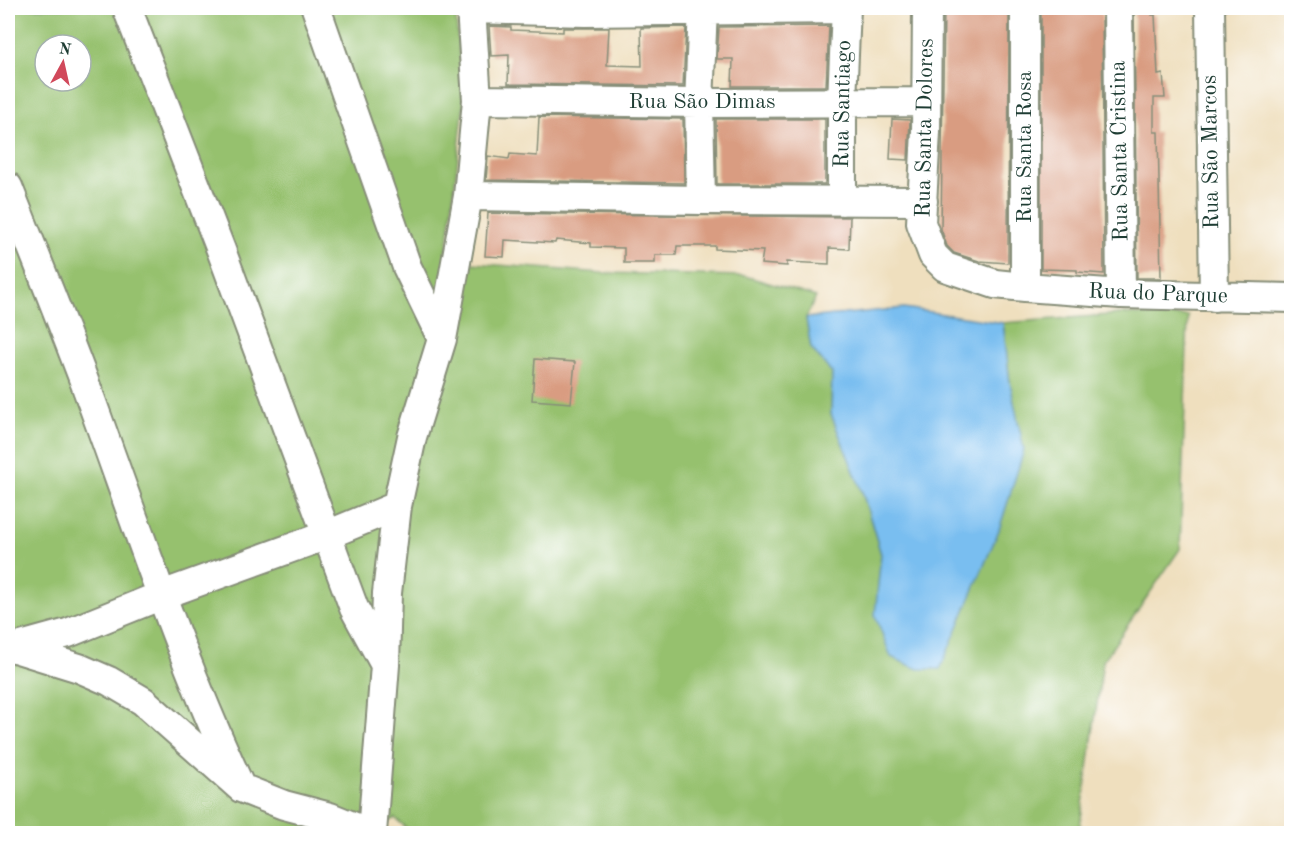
<svg xmlns="http://www.w3.org/2000/svg" width="1299" height="841" viewBox="0 0 1299 841" font-family="'Old Standard TT',serif">
<style>
.green{fill:#96c16e;stroke:#5a7f51;stroke-width:1.5;fill-rule:evenodd}
.water{fill:#79bef0;stroke:#4c7e92;stroke-width:1.5}
.building{fill:#d99c81}
.lines{fill:none;stroke-linecap:round;stroke-linejoin:round}
.minor-casing{stroke:#878e79;stroke-width:32}
.minor{stroke:#fff;stroke-width:28}
.labels{text-anchor:middle;dominant-baseline:central;stroke-width:6;stroke-linejoin:round;paint-order:stroke}
.street-label{font-size:22px;fill:#1f3d34;stroke:#fff}
</style>
<rect width="100%" height="100%" fill="#fff"/>
<filter id="ink" filterUnits="userSpaceOnUse"><feTurbulence type="fractalNoise" baseFrequency=".0167" numOctaves="2"/><feDisplacementMap in="SourceGraphic" scale="12" xChannelSelector="R" yChannelSelector="G"/><feConvolveMatrix kernelMatrix="1 2 1 2 8 2 1 2 1" color-interpolation-filters="sRGB"/></filter>
<filter id="wash" filterUnits="userSpaceOnUse"><feTurbulence type="fractalNoise" baseFrequency=".008" numOctaves="4" result="noise"/><feDisplacementMap in="SourceGraphic" scale="24" xChannelSelector="R" yChannelSelector="G"/><feGaussianBlur stdDeviation="1.35" result="paint"/><feColorMatrix in="noise" values="0 0 0 0 0 0 0 0 0 0 0 0 0 0 0 0 0 1.4 0 .05"/><feComposite in="paint" operator="in"/></filter>
<g filter="url(#wash)">
<rect width="100%" height="100%" fill="#efdfbe"/>
<path class="green" d="M8,8H455L464,104L446,261L603,273L745,276L816,297L806,318L811,348L832,373L831,414L862,491L881,554L876,615L1010,383L1003,323L1122,314L1188,316L1180,549L1103,661L1079,833L413,834L395,818L367,834L8,833ZM45,45H81V81H45Z"/>
<path class="water" d="M904,308L1003,323L1010,383L1024,450L999,530L940,669H918L891,657L875,615L881,554L862,491L831,414L832,373L811,348L806,318Z"/>
<g id="blocks">
<path class="building" d="M944,8H1009L1008,263L979,261L954,253L947,246L941,229Z
M1041,8H1063V12L1102,13L1104,274L1077,272V270L1041,269Z
M1134,8H1152V15H1155L1158,75L1163,74L1165,98H1154V132H1158L1161,278H1137Z
M489,26L511,27V30L563,32V28H609L607,65L642,66L641,28L686,27L683,86L508,84L509,55L491,56Z
M829,26L826,86H732L733,59H717L719,27Z
M539,117L683,119L684,183L486,180L488,156L509,159L510,154L537,156Z
M716,119H825V184H717Z
M892,119L910,120L908,160L890,159Z
M488,213L850,217L849,249L829,248V264L787,262V266L761,264L763,251L715,249V246H677L676,255H655V263H624V248L591,247V243L556,240L555,243L505,240L504,257L485,256Z
M535,359L575,362L571,403L532,400Z"/>
</g>
</g>
<g filter="url(#ink)">
<use href="#blocks" fill-opacity="0" stroke="#878e79" stroke-width="1.5"/>
<g class="lines">
<g class="minor-casing">
<path id="minor" d="M127,8L221,250L354,608L385,665
M316,8L407,267L442,339
M927,8L926,132L921,223L933,255L945,267L995,284L1025,287L1121,294L1292,298
M1118,8L1121,294
M1210,8L1214,297
M471,9L585,12L846,9
M477,100L699,103L926,102
M8,187C34,253 61,319 86,386C135,520 180,658 241,788
M468,196L701,200L923,201
M701,200L699,103L703,8
M842,201V101L846,8
M1025,287V8
M8,646L79,668L109,681L143,701L241,788L284,805L330,817L372,834
M14,648L68,633L162,595L327,535L397,506
M372,833L385,665L387,593L397,506L412,437L442,339L468,196L477,100L471,8"/>
</g>
<use href="#minor" class="minor"/>
</g>
</g>
<g class="labels">
<g class="street-label">
<text x="702" y="102">Rua São Dimas</text>
<text transform="translate(843 104) rotate(-89)">Rua Santiago</text>
<text transform="translate(925 128) rotate(-89)">Rua Santa Dolores</text>
<text transform="translate(1025 147) rotate(-90)">Rua Santa Rosa</text>
<text transform="translate(1120 151) rotate(-91)">Rua Santa Cristina</text>
<text transform="translate(1211 152) rotate(-91)">Rua São Marcos</text>
<text transform="translate(1158 294) rotate(2)">Rua do Parque</text>
</g>
</g>
<rect width="1299" height="841" fill="none" stroke="#fff" stroke-width="30"/>
<g transform="translate(63 63) rotate(8)"><circle r="28" fill="#ffffff" stroke="#a5b1ae" stroke-width="1.5"/>
<path d="M0-4.5L10 22L0 15L-10 22Z" fill="#d1495b"/>
<text y="-9" font-size="16" font-weight="bold" text-anchor="middle" fill="#1f3d34">N</text>
</g>
</svg>
